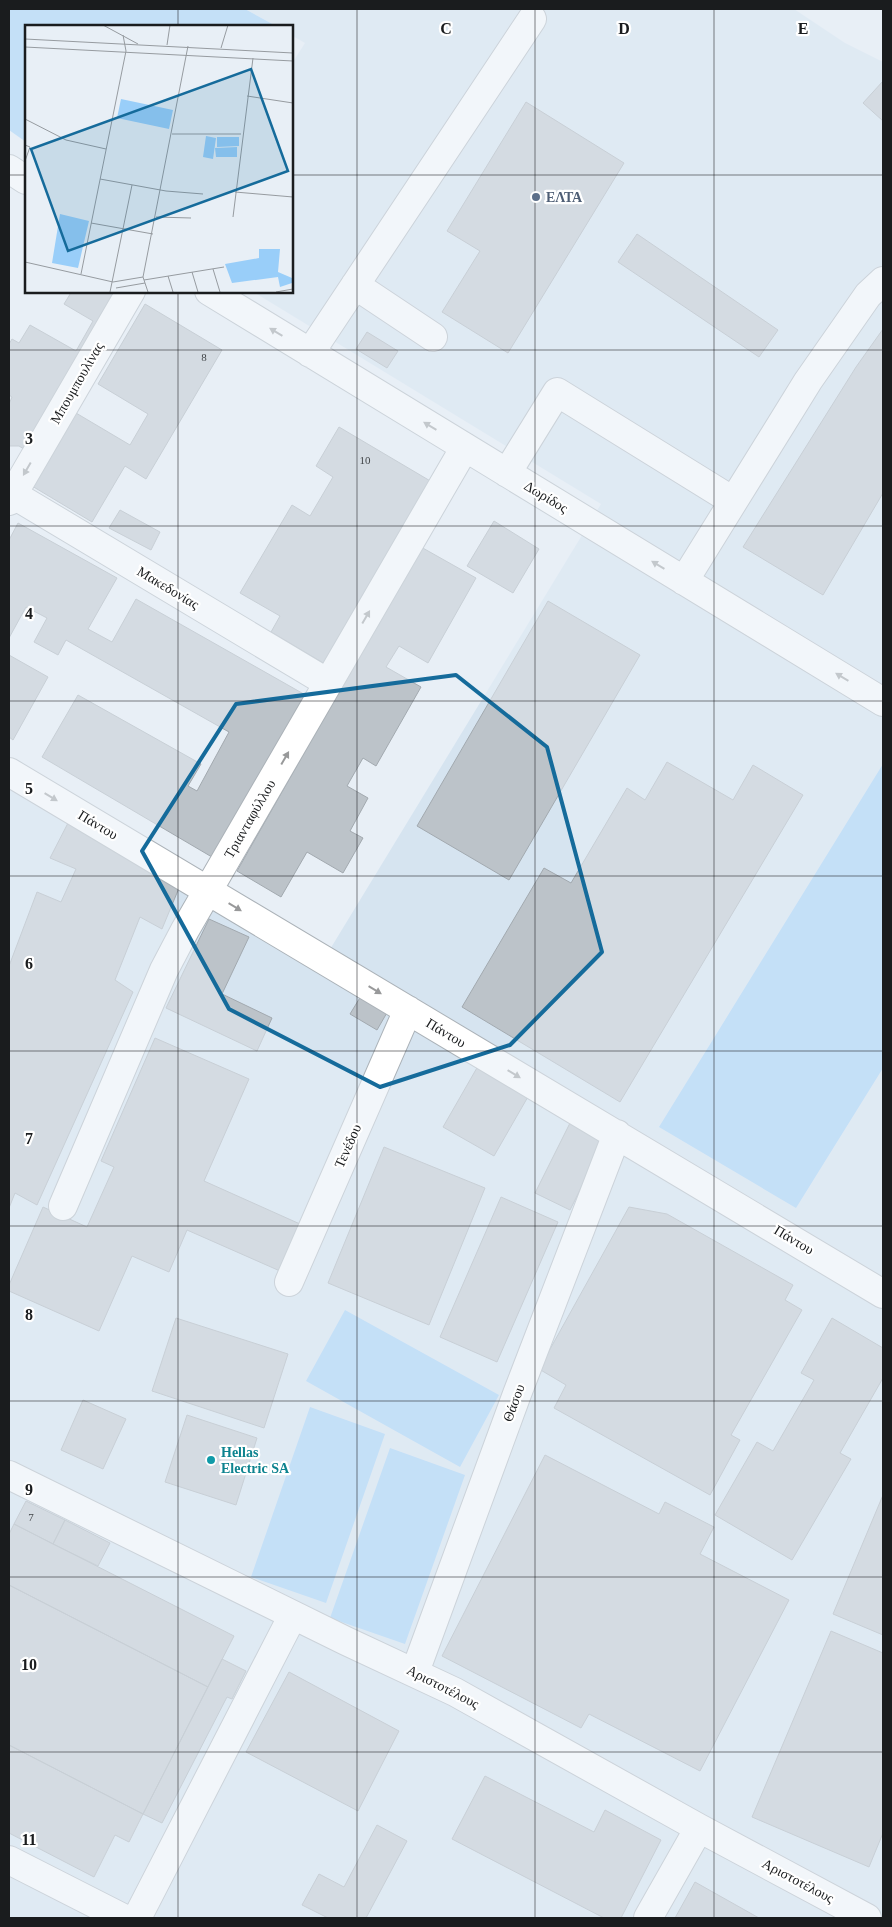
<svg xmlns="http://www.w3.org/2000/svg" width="892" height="1927" viewBox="0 0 892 1927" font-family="'Times New Roman',serif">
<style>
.built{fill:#d6e4f0}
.green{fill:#99cef9}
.building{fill:#bcc3c9;stroke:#a2a9af}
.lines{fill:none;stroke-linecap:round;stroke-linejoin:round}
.minor-casing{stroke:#abb2b8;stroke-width:30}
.minor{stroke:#fff;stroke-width:28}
.oneway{fill:#98999a}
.marked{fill:none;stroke:#156b9b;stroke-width:4;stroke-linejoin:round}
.grid{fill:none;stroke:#1a1c1e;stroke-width:1;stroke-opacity:0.55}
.service-dot{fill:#5c6f8a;stroke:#fff;stroke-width:2}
.culture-dot{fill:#0f9aa8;stroke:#fff;stroke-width:2}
.labels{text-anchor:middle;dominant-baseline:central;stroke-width:4.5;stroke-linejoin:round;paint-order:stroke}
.number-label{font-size:11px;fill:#424649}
.service-label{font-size:14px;font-weight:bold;fill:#4e5e75;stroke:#fff;text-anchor:start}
.street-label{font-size:14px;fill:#1a1c1e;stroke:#fff}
.culture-label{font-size:14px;font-weight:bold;fill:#0d838f;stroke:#fff;text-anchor:start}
.inset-road{fill:none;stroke:#969ba0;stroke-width:1}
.view{fill:#156b9b;fill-opacity:0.15;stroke:#156b9b;stroke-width:2.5}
.inset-edge{fill:none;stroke:#1a1c1e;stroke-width:2.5}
.grid-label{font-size:16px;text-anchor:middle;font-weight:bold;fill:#1a1c1e;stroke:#fff;stroke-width:4.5;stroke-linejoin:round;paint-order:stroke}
</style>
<rect width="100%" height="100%" fill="#e8eff6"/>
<path class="built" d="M245,9H794L845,43L883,62V1918H9V788L318,969L601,504L252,291H291V65L305,43L291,35V26H276Z"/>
<path class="green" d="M9,9H245L276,26H26V142L9,130Z
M883,764V1068L796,1208L659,1127Z
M345,1310L499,1395L460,1467L306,1381Z
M310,1407L385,1434L326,1603L251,1577Z
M390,1448L465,1475L405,1644L330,1618Z"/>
<path class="building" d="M883,81V121L863,103Z
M526,102L624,163L508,353L442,312L480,251L447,231Z
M637,234L778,330L759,357L618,262Z
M72,291H126L32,454L19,446H9V404L12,397L9,395V344L12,339L19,343L30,325L76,351L93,321L64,304Z
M145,304L222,350L146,479L125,466L92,522L32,486L76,413L130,445L148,414L98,384Z
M883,329V493L823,595L743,547L856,367Z
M367,332L398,351L387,368L356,349Z
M339,427L432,482L325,664L271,632L280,616L240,593L292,505L310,516L333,477L316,466Z
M120,510L160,532L151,550L109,528Z
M494,521L539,549L513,593L467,566Z
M18,523L117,578L88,629L112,642L136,599L309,697L217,860L42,757L78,695L201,764L188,786L197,791L229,732L66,640L58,655L34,642L47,618L26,607L9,638V540Z
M421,547L476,578L428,663L399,646L386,667L421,687L376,766L363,758L347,786L368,798L350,831L363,838L343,873L307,852L281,897L237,871Z
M548,601L640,655L509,880L417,826Z
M9,655L48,677L13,740L9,737Z
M667,762L733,800L753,765L803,795L620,1102L462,1007L544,868L571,883L627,788L645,800Z
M68,823L179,888L162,929L140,917L115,980L133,992L37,1205L15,1193L9,1208V966L37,892L61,902L76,869L50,858Z
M209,919L249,937L222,994L272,1018L257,1051L166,1008Z
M361,996L388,1011L377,1030L350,1014Z
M155,1038L249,1079L204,1181L300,1224L280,1271L187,1230L169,1272L132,1256L99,1331L9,1291V1285L43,1207L87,1227L114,1167L101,1161Z
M478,1066L529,1095L494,1156L443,1127Z
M571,1121L606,1138L570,1210L535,1193Z
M384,1147L485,1188L429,1325L328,1283Z
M501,1197L558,1222L497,1362L440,1337Z
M629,1207L667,1214L793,1285L785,1300L802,1310L731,1435L740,1440L710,1495L554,1408L566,1385L539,1369Z
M176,1318L288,1354L264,1428L152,1391Z
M832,1318L883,1348V1378L840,1453L851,1459L792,1560L715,1515L757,1442L773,1451L814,1380L801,1373Z
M83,1400L126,1419L103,1469L61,1450Z
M187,1415L257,1438L236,1505L165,1482Z
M545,1455L659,1514L665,1502L714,1527L700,1554L789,1600L700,1771L589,1714L581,1728L442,1656Z
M883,1495V1635L833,1614Z
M26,1501L65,1520L53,1544L14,1524Z
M65,1520L110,1543L98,1566L53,1544Z
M14,1524L234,1636L208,1687L9,1585V1534Z
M9,1585L208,1687L143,1814L9,1745Z
M831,1631L883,1653V1833L869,1867L752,1817Z
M222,1659L246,1671L232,1699L227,1697L162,1823L143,1814Z
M289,1672L399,1731L358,1811L246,1752Z
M9,1745L143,1814L129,1842L115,1835L94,1877L9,1833Z
M485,1776L594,1832L605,1810L661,1840L621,1918H604L452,1839Z
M377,1825L407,1841L366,1918H328L302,1905L319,1874L344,1887Z
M695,1882L759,1918H675Z"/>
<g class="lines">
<g class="minor-casing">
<path id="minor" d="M9,169L26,180
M355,285L433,337
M209,291L883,702
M310,353L532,19
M507,473L557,392L733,501
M9,492L328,683
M9,501L131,291
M684,581L808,381L868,295L883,281
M9,772L883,1294
M63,1206L164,970L185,930L465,447
M289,1282L408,1010
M9,1475L346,1641L455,1692L699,1828L867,1918
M415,1672L517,1394L617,1134
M9,1860L123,1918
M137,1918L293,1615
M648,1918L699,1828"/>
</g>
<use href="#minor" class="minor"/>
</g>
<defs><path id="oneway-solid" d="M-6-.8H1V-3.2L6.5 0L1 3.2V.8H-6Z" transform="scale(1.25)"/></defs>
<g class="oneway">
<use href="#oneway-solid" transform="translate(276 332) rotate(-149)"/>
<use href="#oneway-solid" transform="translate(430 426) rotate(-149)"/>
<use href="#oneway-solid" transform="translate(27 469) rotate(120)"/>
<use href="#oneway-solid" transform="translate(658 565) rotate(-149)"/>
<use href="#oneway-solid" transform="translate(366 617) rotate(-60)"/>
<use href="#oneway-solid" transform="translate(842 677) rotate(-149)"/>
<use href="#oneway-solid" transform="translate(285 758) rotate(-60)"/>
<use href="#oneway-solid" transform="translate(51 797) rotate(31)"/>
<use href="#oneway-solid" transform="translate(235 907) rotate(31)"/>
<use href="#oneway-solid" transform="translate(375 990) rotate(31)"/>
<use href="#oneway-solid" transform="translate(514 1074) rotate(31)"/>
</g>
<path d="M0 0H892V1927H0ZM456,675L547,747L602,952L510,1045L380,1087L229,1009L142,851L236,704Z" fill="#e8eff6" fill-opacity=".55" fill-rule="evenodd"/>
<path class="marked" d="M456,675L547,747L602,952L510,1045L380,1087L229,1009L142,851L236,704Z"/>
<path class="grid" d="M178,9V26M357,9V1918M535,9V1918M714,9V1918M9,175H26M291,175H883M178,291V1918M9,350H883M9,526H883M9,701H883M9,876H883M9,1051H883M9,1226H883M9,1401H883M9,1577H883M9,1752H883"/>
<circle class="service-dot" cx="536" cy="197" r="5"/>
<circle class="culture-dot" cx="211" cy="1460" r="5"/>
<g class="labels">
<g class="number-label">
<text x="204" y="357">8</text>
<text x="365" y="460">10</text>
<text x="31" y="1517">7</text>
</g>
<g class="service-label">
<text x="546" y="197">ΕΛΤΑ</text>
</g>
<g class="street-label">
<text transform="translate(77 383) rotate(-60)">Μπουμπουλίνας</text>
<text transform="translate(546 497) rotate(31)">Δωρίδος</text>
<text transform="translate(168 588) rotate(31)">Μακεδονίας</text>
<text transform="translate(250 819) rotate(-60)">Τριανταφύλλου</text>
<text transform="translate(98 825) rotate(31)">Πάντου</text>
<text transform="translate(446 1033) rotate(31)">Πάντου</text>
<text transform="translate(348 1146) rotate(-66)">Τενέδου</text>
<text transform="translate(794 1240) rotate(31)">Πάντου</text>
<text transform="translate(514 1403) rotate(-70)">Θάσου</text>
<text transform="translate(443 1687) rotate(27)">Αριστοτέλους</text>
<text transform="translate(798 1881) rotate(28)">Αριστοτέλους</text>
</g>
<g class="culture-label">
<text x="221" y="1452">Hellas<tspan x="221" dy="16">Electric SA</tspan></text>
</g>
</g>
<g transform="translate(25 25)">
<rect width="268" height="268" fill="#e8eff6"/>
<path d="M96,74L148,85L144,104L92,93ZM181,111L191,113L188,134L178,132ZM214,112V121L192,122V112ZM212,122V132H191L190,123ZM35,189L64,196L53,243L27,238ZM234,224H255L253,247L267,253V258L255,262L253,252L207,258L200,239L234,233Z" fill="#99cef9"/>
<path class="inset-road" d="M78,0L113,19M0,14L268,28M142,20L145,0M0,22L268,36M196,23L203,0M222,71L268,78M0,94L41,115L81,124M147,109H216M0,120L5,122L0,136M75,154L141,166L178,169M210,167L268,172M131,192L166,193M208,192L228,33M66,198L128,209M0,237L88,257L118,252M188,244L195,267M167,247L173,267M56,249L101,26L98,10M143,251L148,267M119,255L199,242M91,263L120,258M85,267L107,160M123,267L118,252L163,21M251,267L268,264"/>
<path class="view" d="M226,44L263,146L43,226L6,124Z"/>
<rect width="268" height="268" class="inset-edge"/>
</g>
<g class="grid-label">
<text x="446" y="34">C</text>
<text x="624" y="34">D</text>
<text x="803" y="34">E</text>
<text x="29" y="444">3</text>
<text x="29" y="619">4</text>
<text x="29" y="794">5</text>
<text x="29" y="969">6</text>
<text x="29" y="1144">7</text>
<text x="29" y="1320">8</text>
<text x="29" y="1495">9</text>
<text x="29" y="1670">10</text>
<text x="29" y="1845">11</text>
</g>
<rect width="892" height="1927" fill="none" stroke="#1a1c1e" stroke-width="20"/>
</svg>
